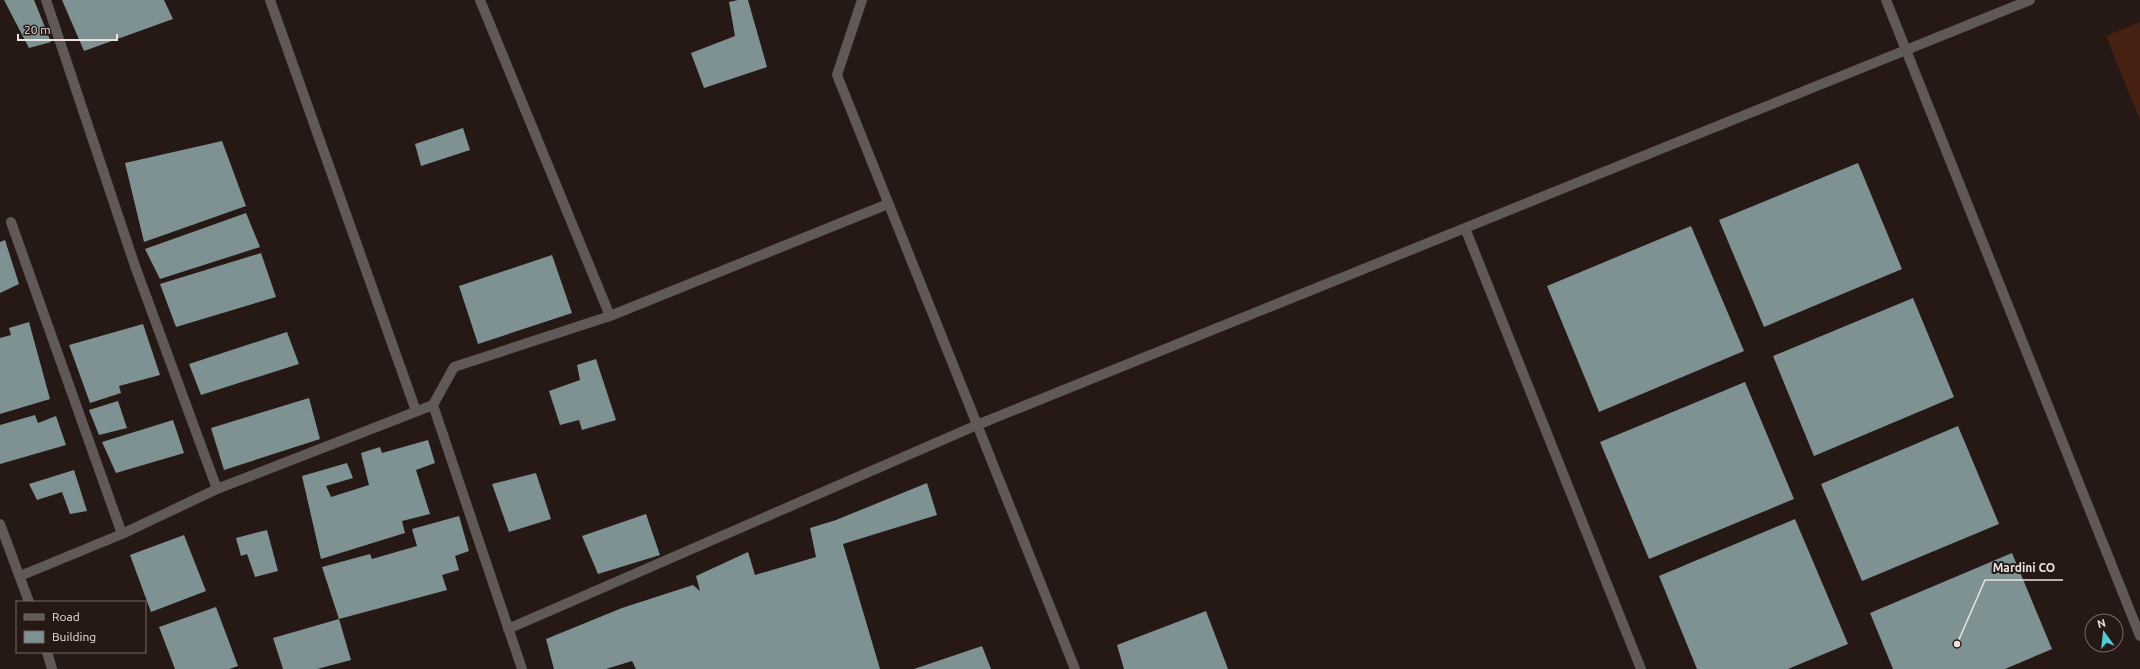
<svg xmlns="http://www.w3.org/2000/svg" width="2140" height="669" viewBox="0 0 2140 669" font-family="Ubuntu,sans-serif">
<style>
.green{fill:#452013}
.building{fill:#7f9293}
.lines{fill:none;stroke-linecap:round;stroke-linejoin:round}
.lane{stroke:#605957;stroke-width:10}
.street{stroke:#605957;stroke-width:10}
.leader{fill:none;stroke:#ece3e0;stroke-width:1.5}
.callout-dot{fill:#ece3e0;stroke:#261915;stroke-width:1.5}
.callout-label{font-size:12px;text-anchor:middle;font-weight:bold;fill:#ece3e0;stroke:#261915;stroke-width:4;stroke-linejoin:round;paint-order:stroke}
</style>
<rect width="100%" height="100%" fill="#261915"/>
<path class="green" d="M2140,22V120L2106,36Z"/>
<path class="building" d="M4,0H34L51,42L29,48Z
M62,0H164L173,19L84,51Z
M738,0H748L767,67L704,88L691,53L735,36L729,2Z
M463,128L470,150L421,166L415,144Z
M222,141L246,206L144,242L125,163Z
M1858,163L1902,269L1764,327L1719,220Z
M246,213L260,247L160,279L145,249Z
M1691,226L1744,351L1599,412L1547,286Z
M5,240L19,284L0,293V242Z
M261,253L276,297L176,327L160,284Z
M552,255L572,313L478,344L459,286Z
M1913,298L1954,397L1814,456L1773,356Z
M29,322L50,399L0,414V338L11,335L9,328Z
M143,324L160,375L119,386L121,393L90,403L69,345Z
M287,332L299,364L201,395L189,364Z
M596,359L616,420L582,430L579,420L560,425L549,391L580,380L577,365Z
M1745,382L1794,499L1649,559L1600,442Z
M309,398L320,439L224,470L211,428Z
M118,401L127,428L99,435L89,410Z
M35,415L38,423L56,416L66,445L0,464V425Z
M173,420L184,453L116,473L102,442Z
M1958,426L1999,524L1862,581L1821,484Z
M428,440L435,463L416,470L430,514L402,521L405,533L321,559L302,476L347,463L353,478L326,486L331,497L369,485L361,453L380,447L382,453Z
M74,470L87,511L70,514L62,492L37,500L29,484Z
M536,473L551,519L509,532L492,484Z
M927,483L937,515L843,544L880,669H636L632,661L606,669H554L546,639L622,608L693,585L700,591L696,576L748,552L755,575L816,557L810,528L836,520Z
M646,514L660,555L598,574L582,536Z
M459,516L469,551L455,556L459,570L442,575L447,590L339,619L351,660L317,669H283L273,638L339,619L322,567L370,554L372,559L417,546L412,529Z
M1795,519L1848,644L1788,669H1697L1659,576Z
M267,530L278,571L255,577L247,554L241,556L236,538Z
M184,535L206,591L151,612L130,555Z
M2012,553L2052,649L2005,669H1893L1870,613Z
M216,607L238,666L229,669H175L159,627Z
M1206,611L1228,669H1124L1117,645Z
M982,646L991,669H914Z"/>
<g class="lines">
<path class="lane" d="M270,0L416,411"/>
<path class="street" d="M46,0L135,266L217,489
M480,0L610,316
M862,0L837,75L1075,669
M1886,0L2140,636
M11,222L122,534
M1465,228L1641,669
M433,405L522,669
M0,524L29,602
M20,576L122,534L217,489L433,405L454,367L610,316L888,204
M508,629L977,425L2030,0
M47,652L52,669"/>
</g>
<path class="leader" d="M1957 644L1985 580H2063"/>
<circle class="callout-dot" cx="1957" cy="644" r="4"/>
<g class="callout-label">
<text x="2024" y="572">Mardini CO</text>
</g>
<rect x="16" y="601" width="130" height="52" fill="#261915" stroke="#756a66"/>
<rect x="24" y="614" width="20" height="6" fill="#605957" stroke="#756a66"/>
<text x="52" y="621" font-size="12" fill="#ece3e0">Road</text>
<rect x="24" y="631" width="20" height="12" fill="#7f9293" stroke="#756a66"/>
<text x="52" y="641" font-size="12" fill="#ece3e0">Building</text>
<g transform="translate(2104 633) rotate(345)"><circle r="19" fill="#261915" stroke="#756a66"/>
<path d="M0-3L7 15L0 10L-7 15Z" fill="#51ccd5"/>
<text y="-6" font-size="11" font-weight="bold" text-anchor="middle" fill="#ece3e0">N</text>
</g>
<path d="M18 34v6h99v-6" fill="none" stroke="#ece3e0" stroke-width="2"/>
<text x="24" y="34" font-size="12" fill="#ece3e0" stroke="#261915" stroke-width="3" paint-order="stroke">20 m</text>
</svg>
